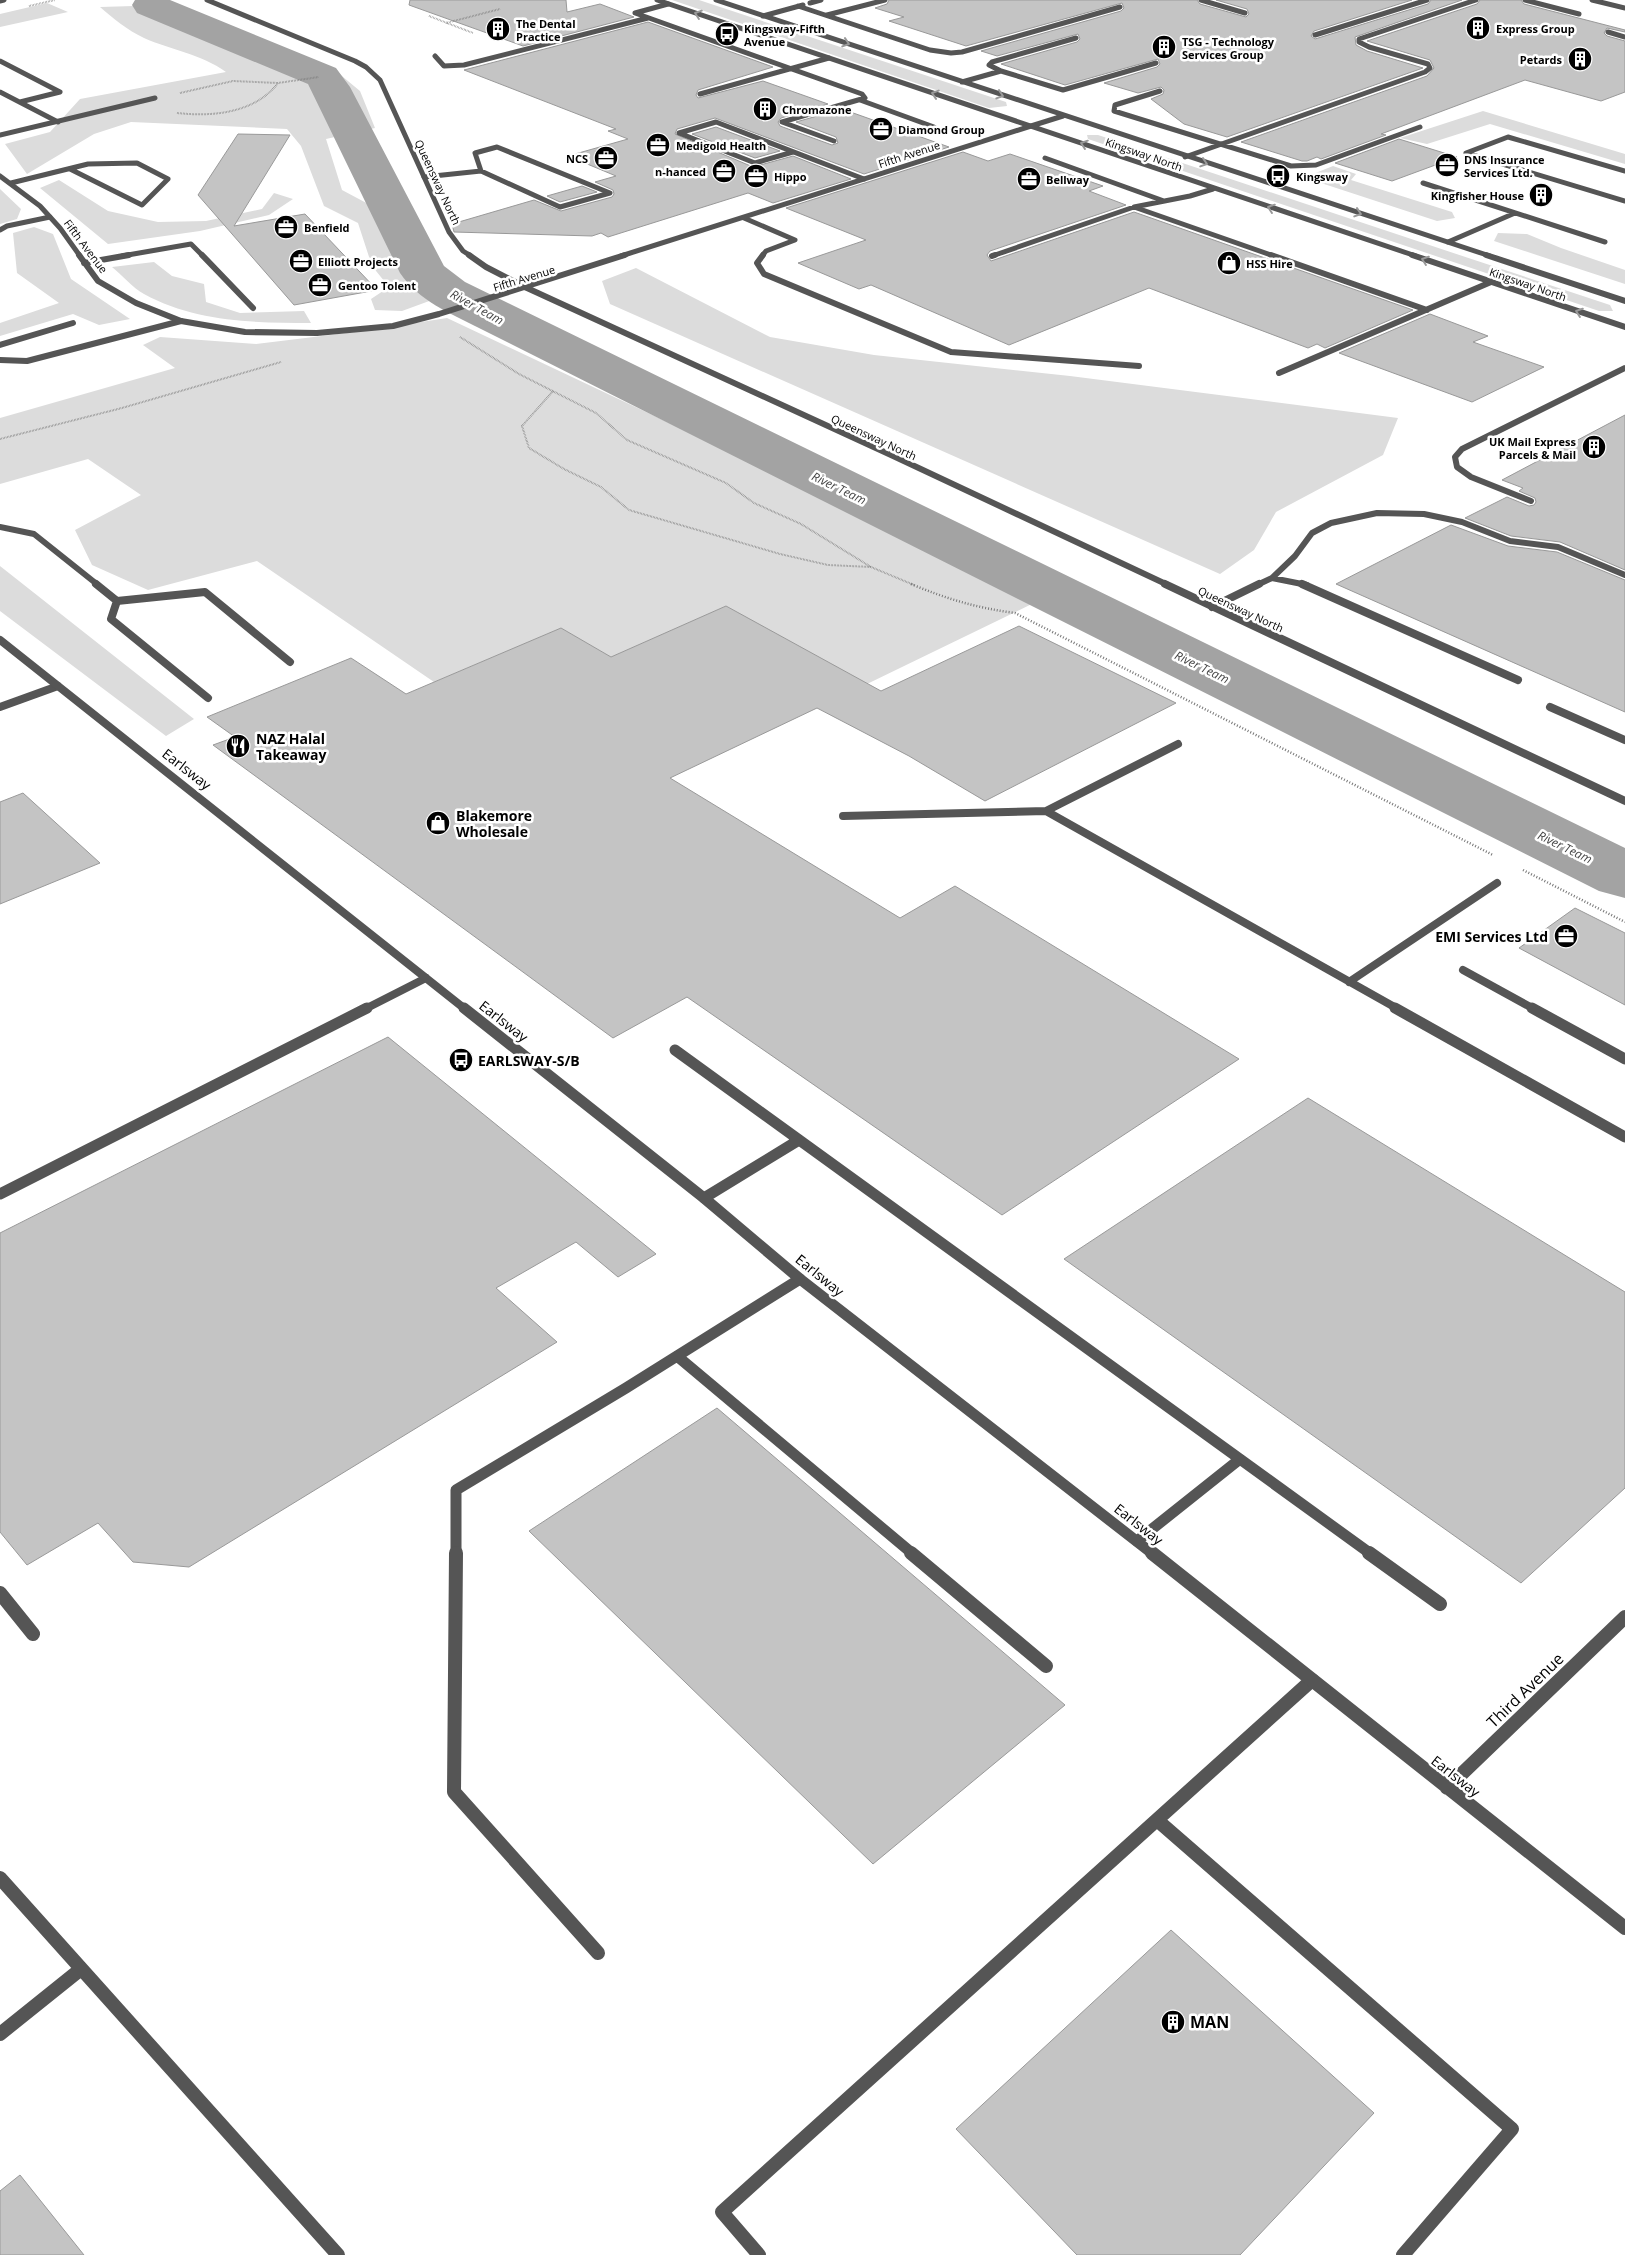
<svg xmlns="http://www.w3.org/2000/svg" width="1625" height="2255" viewBox="0 0 1625 2255" font-family="'Open Sans',sans-serif">
<style>
.green{fill:#dcdcdc}
.lines{fill:none;stroke-linecap:round;stroke-linejoin:round}
.river{fill:#a3a3a3;fill-rule:evenodd}
.building{fill:#c4c4c4;stroke:#999}
.path-far1{stroke:#777;stroke-width:2;stroke-dasharray:0.5 1;stroke-linecap:butt}
.path{stroke:#777;stroke-width:2.5;stroke-dasharray:1 2;stroke-linecap:butt}
.service-far4{stroke:#555;stroke-width:5}
.service-far3{stroke:#555;stroke-width:6}
.service-far2{stroke:#555;stroke-width:8}
.service-far1{stroke:#555;stroke-width:11}
.service{stroke:#555;stroke-width:14}
.minor-far4{stroke:#555;stroke-width:5}
.minor-far3{stroke:#555;stroke-width:6}
.minor-far2{stroke:#555;stroke-width:8}
.minor-far1{stroke:#555;stroke-width:11}
.minor{stroke:#555;stroke-width:14}
.tertiary-far1{stroke:#555;stroke-width:5}
.tertiary{stroke:#555;stroke-width:6}
.oneway{stroke:#999}
.labels{text-anchor:middle;dominant-baseline:central;stroke-width:5;stroke-linejoin:round;paint-order:stroke}
.far-poi-label{font-size:11px;font-weight:bold;fill:#000;stroke:#fff;text-anchor:start}
.far-street-label{font-size:11px;fill:#000;stroke:#fff}
.far-water-label{font-size:12px;font-style:italic;fill:#444;stroke:#fff}
.poi-label{font-size:14px;font-weight:bold;fill:#000;stroke:#fff;text-anchor:start}
.street-label{font-size:14px;fill:#000;stroke:#fff}
.near-street-label{font-size:16px;fill:#000;stroke:#fff}
.near-poi-label{font-size:16px;font-weight:bold;fill:#000;stroke:#fff;text-anchor:start}
</style>
<rect width="100%" height="100%" fill="#fff"/>
<path class="green" d="M672,0H699L1006,102L1007,106L989,108Z
M47,3L68,12L0,27V14Z
M134,6L206,20L331,67L360,91L375,128L326,139L342,190L372,206L432,300L402,311L375,310L371,299L389,287L372,266L358,223L324,206L301,146L287,129L131,122L94,134L27,174L5,144L50,132L80,99L226,72C201,54 171,50 144,38C127,30 114,19 100,7Z
M1483,111L1625,154V164L1490,124L1427,144L1400,138Z
M1087,135H1098L1610,305L1613,311H1599L1088,139Z
M1333,166L1356,174L1351,180L1452,212L1455,218L1437,221L1321,183L1308,176Z
M59,180L108,211L158,222L206,221L262,209L274,193L293,199L269,215L200,231L108,244L40,188Z
M0,189L21,209L17,219L0,224Z
M34,227L53,234L71,279L130,319L99,325L73,314L0,336V323L59,303L17,273L13,233Z
M1498,233L1527,234L1561,248L1625,270V284L1494,241Z
M154,262L172,276L204,284L206,302L240,313L304,311L311,323C254,323 195,322 144,294C133,288 122,275 112,267Z
M636,268L770,337L874,355L1070,376L1398,418L1383,455L1276,512L1254,550L1220,574L610,304L602,281Z
M447,318L1042,599L867,684L726,606L611,657L561,628L434,682L257,561L148,590L92,565L75,530L141,495L88,459L0,484V418L175,368L143,345L160,337L256,344L363,331Z
M0,566L194,719L166,736L0,611Z"/>
<g class="lines">
<path class="river" d="M135,0H170L336,68L350,87L444,266L465,282L1625,848V898L1599,891L479,328C450,313 419,301 400,273L308,84L137,13L132,5Z"/>
</g>
<path class="building" d="M410,0H566L567,12L600,4L634,17L523,46L409,5Z
M889,0H1197L1200,4L1246,17L1249,14L1247,9L1216,0H1412L1314,31L1311,36L1315,39L1428,4L1431,0H1462L1355,37L1356,45L1367,51L1423,68L1227,137L1184,124L1151,99L1163,94L1164,90L1161,87L1138,93L1104,83L1157,67L1160,64L1158,59L1065,85L1001,64L1077,42L1080,39L1078,34L997,56L981,51L1121,11L1124,8L1122,3L966,46L889,21L904,17L875,8L887,4Z
M1480,0H1521L1524,4L1625,30V32L1607,28L1604,33L1607,36L1625,41V92L1601,101L1525,80L1381,134L1386,135L1321,159L1317,157L1307,161H1302L1241,142L1427,76L1434,68L1430,60L1367,41L1477,4Z
M648,22L773,67L698,90L696,95L698,98L763,81L828,104L781,118L778,122L780,126L832,145L838,143L836,137L796,122L842,109L949,147L864,174L715,118L677,129L675,134L753,167L793,156L851,179L773,203L748,193L608,237L601,233L592,236L454,232L452,224L534,200L561,211L612,197L614,194L613,190L595,182L616,176L568,156L628,139L608,131L616,129L464,70Z
M716,127L780,151L755,158L692,134Z
M238,134L290,135L234,226L305,214L377,290L294,305L198,195Z
M1399,139L1457,157L1392,181L1335,163Z
M963,152L988,161L1010,154L1103,186L1089,191L1126,205L990,251L987,255L991,261L1134,212L1413,310L1325,348L1317,344L1308,348L1149,288L1009,345L871,285L859,289L798,263L866,240L786,208Z
M582,186L597,192L560,202L547,196Z
M1430,314L1488,336L1473,342L1544,367L1472,402L1339,353Z
M1625,415V570L1560,542L1511,536L1465,518L1507,497L1529,506L1534,505L1536,502L1535,498L1519,491L1523,488L1502,480Z
M1451,525L1508,546L1557,552L1625,580V712L1336,584Z
M726,606L881,691L1019,626L1176,703L985,801L909,756L817,708L670,778L900,918L955,886L1239,1059L1002,1215L687,997L613,1038L213,745L235,737L207,717L351,658L406,694L561,628L611,657Z
M23,793L100,863L0,904V802Z
M1575,908L1625,933V1005L1519,948Z
M388,1037L656,1254L618,1277L576,1242L496,1288L557,1342L189,1567L133,1562L98,1523L27,1565L0,1532V1233Z
M1308,1098L1625,1292V1488L1521,1583L1064,1259Z
M717,1408L1065,1705L873,1864L529,1531Z
M1171,1930L1374,2113L1240,2255H1077L956,2129Z
M20,2175L84,2255H0V2191Z"/>
<g class="lines">
<path class="path-far1" d="M29,6L55,0
M429,16L473,33
M446,23L500,9
M180,93L233,81L278,83L319,77
M177,113C213,117 255,113 278,83
M460,337L519,374L596,413L627,440L726,483L754,503L801,524L871,567L914,585
M553,391L522,426L529,448L564,469L601,487L629,510L780,554L828,565L871,567
M0,439L122,408L281,362"/>
<path class="path" d="M911,584C947,599 977,608 1015,613L1493,855
M1523,870L1625,922"/>
<path class="service-far4" d="M1201,0L1245,13
M1525,0L1579,14
M810,3L821,0
M668,4L635,13L862,94L865,98L782,122L834,141
M798,6L930,50L951,53L962,52L1120,7
M827,15L885,0
M763,16L803,5
M1608,32L1625,37
M1315,35L1427,0
M435,56L444,66L464,65L648,18
M0,61L60,92L20,102
M1001,71L1063,90L1156,63
M962,82L1001,71L989,65L992,62L1076,38
M1160,91L1115,105L1114,111L1291,166L1316,165L1420,127
M0,92L58,122
M700,94L829,58
M860,100L934,127
M497,147L610,193L560,207L481,171L475,153Z
M793,152L755,163L679,133L716,122L864,179
M1185,157L1425,72L1430,68L1428,64L1369,47L1359,42V39L1476,0
M1045,158L1164,201
M1625,171L1508,137L1466,153L1625,201
M424,177L481,171
M11,183L88,164L137,163L168,179L142,205L70,169
M1423,183L1605,242
M1134,207L1274,256
M744,218L795,240L766,251L762,256
M0,230L7,226L50,217
M1448,242L1515,213
M122,256L191,244L203,256
M992,256L1134,207L1190,196L1213,189"/>
<path class="service-far3" d="M202,255L253,308
M763,255L757,263L764,274L951,352L1139,366
M1271,255L1427,310
M992,256L995,255
M84,263L129,255
M0,345L73,323
M0,360L27,361L181,321
M1279,373L1491,282
M1531,501L1471,477L1457,467L1455,457L1462,449L1625,368
M0,527L34,534L98,585
M1272,578L1295,556L1312,533L1331,523L1377,513L1424,514L1462,522L1510,541L1558,547L1625,575
M1257,585L1272,578L1307,585"/>
<path class="service-far2" d="M96,584L117,601L111,619L208,698
M1302,584L1518,680
M117,601L205,592L290,662
M1212,607L1259,584
M0,707L58,686
M1550,707L1625,740
M1178,744L1046,811L1398,1009
M843,816L1046,811
M1463,970L1534,1009
M1349,982L1497,883
M365,1009L426,978"/>
<path class="service-far1" d="M1395,1008L1625,1137
M1532,1008L1625,1059
M675,1050L1371,1554
M0,1194L367,1008
M704,1198L799,1140
M677,1356L913,1554
M1137,1541L1240,1459
M456,1554V1490L626,1388L800,1279"/>
<path class="service" d="M456,1553L454,1792L598,1953
M911,1553L1046,1666
M1369,1553L1440,1604
M0,1593L33,1634
M1157,1820L1512,2129L1403,2255
M0,1878L338,2255
M0,2034L81,1969
M759,2255L722,2212L1312,1680"/>
<path class="minor-far4" d="M207,0L355,61L366,67L380,80L449,232L463,251L471,256
M1592,0L1625,8
M0,135L155,98
M0,176L40,206L60,228L80,256
M621,256L1031,126"/>
<path class="minor-far3" d="M79,255L98,281L136,303L181,321L245,332L317,333L393,326L439,314L625,255
M469,255L486,267L527,288L891,455L1168,585"/>
<path class="minor-far2" d="M1165,584L1625,801
M0,640L465,1009"/>
<path class="minor-far1" d="M464,1008L704,1198L800,1279L1153,1554"/>
<path class="minor" d="M1152,1553L1625,1928
M1447,1788L1625,1617"/>
<path class="tertiary-far1" d="M657,0L1416,256
M716,0L1490,256
M0,1L4,0
M1031,126L1063,116"/>
<path class="tertiary" d="M1412,255L1625,327
M1486,255L1625,301"/>
</g>
<defs><path id="oneway-chevron" d="M-2-3.5L2.5 0L-2 3.5" fill="none" stroke-width="1.6" stroke-linecap="round" stroke-linejoin="round" transform="scale(1.25)"/></defs>
<g class="oneway">
<use href="#oneway-chevron" transform="translate(698 14) rotate(-161)"/>
<use href="#oneway-chevron" transform="translate(846 43) rotate(18)"/>
<use href="#oneway-chevron" transform="translate(935 94) rotate(-162)"/>
<use href="#oneway-chevron" transform="translate(1000 95) rotate(18)"/>
<use href="#oneway-chevron" transform="translate(1084 144) rotate(-161)"/>
<use href="#oneway-chevron" transform="translate(1204 163) rotate(18)"/>
<use href="#oneway-chevron" transform="translate(1271 208) rotate(-161)"/>
<use href="#oneway-chevron" transform="translate(1358 213) rotate(18)"/>
<use href="#oneway-chevron" transform="translate(1425 260) rotate(-161)"/>
<use href="#oneway-chevron" transform="translate(1579 312) rotate(-161)"/>
</g>
<defs>
<g id="building-disc" transform="scale(1.25)"><circle r="9.5" fill="#000" stroke="#fff"/><path d="M-4-6H4V6H1V3H-1V6H-4ZM-2.5-4.3h1.7v1.8h-1.7ZM.8-4.3h1.7v1.8H.8ZM-2.5-1h1.7V.8h-1.7ZM.8-1h1.7V.8H.8Z" fill="#fff"/></g>
<g id="bus-disc" transform="scale(1.25)"><circle r="9.5" fill="#000" stroke="#fff"/><path d="M-5-6H5V4H4V6H2V4H-2V6H-4V4H-5ZM-3.5-4V0h7V-4ZM-3.5 1.2v1.5H-2V1.2ZM2 1.2v1.5H3.5V1.2Z" fill="#fff"/></g>
<g id="office-disc" transform="scale(1.25)"><circle r="9.5" fill="#000" stroke="#fff"/><path d="M-6-3h4V-5.5h4V-3h4V5H-6ZM-1-4.5V-3h2v-1.5ZM-6 0V1H6V0Z" fill="#fff"/></g>
<g id="shop-disc" transform="scale(1.25)"><circle r="9.5" fill="#000" stroke="#fff"/><path d="M-5-2.5h2.3a2.7 3.5 0 0 1 5.4 0H5L5.5 6h-11ZM-1.5-2.5h3a1.5 2.3 0 0 0-3 0Z" fill="#fff"/></g>
<g id="restaurant-disc" transform="scale(1.25)"><circle r="9.5" fill="#000" stroke="#fff"/><path d="M-5-6h1v4h1v-4h1v4h1v-4h1v5L-1.5 .5V6h-2V.5L-5-1ZM5-6V6H3V1.5H1.5Q1.5-4 5-6Z" fill="#fff"/></g>
</defs>
<g fill-rule="evenodd">
<use href="#building-disc" x="1478" y="28"/>
<use href="#building-disc" x="498" y="29"/>
<use href="#bus-disc" x="727" y="34"/>
<use href="#building-disc" x="1164" y="47"/>
<use href="#building-disc" x="1580" y="59"/>
<use href="#building-disc" x="765" y="109"/>
<use href="#office-disc" x="881" y="129"/>
<use href="#office-disc" x="658" y="145"/>
<use href="#office-disc" x="606" y="158"/>
<use href="#office-disc" x="1447" y="165"/>
<use href="#office-disc" x="724" y="171"/>
<use href="#office-disc" x="756" y="176"/>
<use href="#bus-disc" x="1278" y="176"/>
<use href="#office-disc" x="1029" y="179"/>
<use href="#building-disc" x="1541" y="195"/>
<use href="#office-disc" x="286" y="227"/>
<use href="#office-disc" x="301" y="261"/>
<use href="#shop-disc" x="1229" y="263"/>
<use href="#office-disc" x="320" y="285"/>
<use href="#building-disc" x="1594" y="447"/>
<use href="#restaurant-disc" x="238" y="746"/>
<use href="#shop-disc" x="438" y="823"/>
<use href="#office-disc" x="1566" y="936"/>
<use href="#bus-disc" x="461" y="1060"/>
<use href="#building-disc" x="1173" y="2022"/>
</g>
<g class="labels">
<g class="far-poi-label">
<text x="516" y="23">The Dental<tspan x="516" dy="13">Practice</tspan></text>
<text x="744" y="28">Kingsway-Fifth<tspan x="744" dy="13">Avenue</tspan></text>
<text x="1496" y="28">Express Group</text>
<text x="1182" y="41">TSG - Technology<tspan x="1182" dy="13">Services Group</tspan></text>
<text x="1562" y="59" text-anchor="end">Petards</text>
<text x="782" y="109">Chromazone</text>
<text x="898" y="129">Diamond Group</text>
<text x="676" y="145">Medigold Health</text>
<text x="588" y="158" text-anchor="end">NCS</text>
<text x="1464" y="159">DNS Insurance<tspan x="1464" dy="13">Services Ltd.</tspan></text>
<text x="706" y="171" text-anchor="end">n-hanced</text>
<text x="774" y="176">Hippo</text>
<text x="1296" y="176">Kingsway</text>
<text x="1046" y="179">Bellway</text>
<text x="1524" y="195" text-anchor="end">Kingfisher House</text>
<text x="304" y="227">Benfield</text>
<text x="318" y="261">Elliott Projects</text>
<text x="1246" y="263">HSS Hire</text>
<text x="338" y="285">Gentoo Tolent</text>
<text x="1576" y="441" text-anchor="end">UK Mail Express<tspan x="1576" dy="13">Parcels &amp; Mail</tspan></text>
</g>
<g class="far-street-label">
<text transform="translate(909 154) rotate(-18)">Fifth Avenue</text>
<text transform="translate(1144 154) rotate(19)">Kingsway North</text>
<text transform="translate(438 182) rotate(65)">Queensway North</text>
<text transform="translate(86 246) rotate(53)">Fifth Avenue</text>
<text transform="translate(524 278) rotate(-17)">Fifth Avenue</text>
<text transform="translate(1528 284) rotate(19)">Kingsway North</text>
<text transform="translate(874 437) rotate(25)">Queensway North</text>
<text transform="translate(1241 609) rotate(25)">Queensway North</text>
</g>
<g class="far-water-label">
<text transform="translate(477 307) rotate(29)">River Team</text>
<text transform="translate(839 488) rotate(26)">River Team</text>
<text transform="translate(1202 667) rotate(26)">River Team</text>
<text transform="translate(1565 847) rotate(26)">River Team</text>
</g>
<g class="poi-label">
<text x="256" y="738">NAZ Halal<tspan x="256" dy="16">Takeaway</tspan></text>
<text x="456" y="815">Blakemore<tspan x="456" dy="16">Wholesale</tspan></text>
<text x="1548" y="936" text-anchor="end">EMI Services Ltd</text>
<text x="478" y="1060">EARLSWAY-S/B</text>
</g>
<g class="street-label">
<text transform="translate(187 769) rotate(38)">Earlsway</text>
<text transform="translate(504 1021) rotate(38)">Earlsway</text>
<text transform="translate(820 1275) rotate(39)">Earlsway</text>
<text transform="translate(1139 1524) rotate(38)">Earlsway</text>
<text transform="translate(1456 1776) rotate(38)">Earlsway</text>
</g>
<g class="near-street-label">
<text transform="translate(1525 1690) rotate(-44)">Third Avenue</text>
</g>
<g class="near-poi-label">
<text x="1190" y="2022">MAN</text>
</g>
</g>
</svg>
